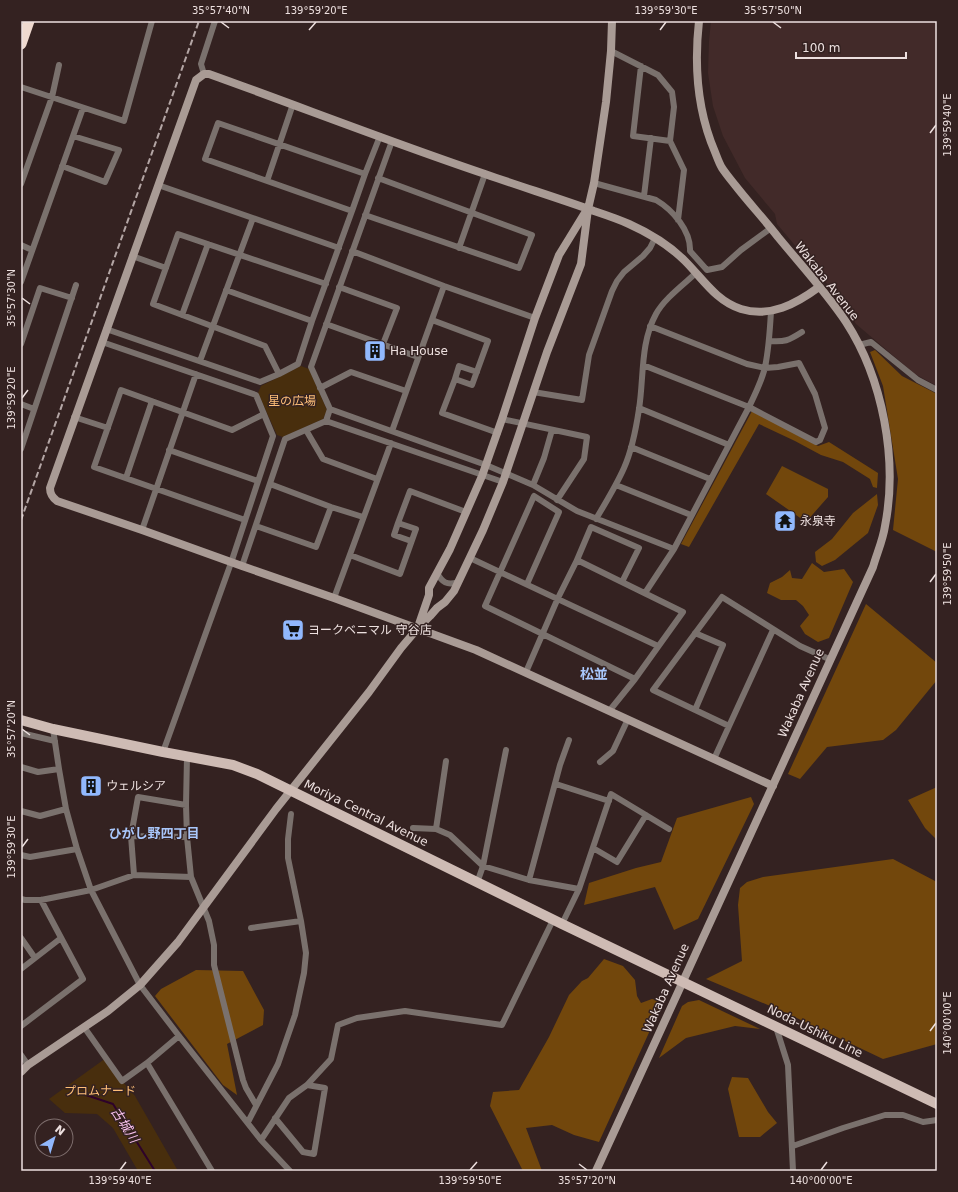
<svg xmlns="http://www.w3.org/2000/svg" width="958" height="1192" viewBox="0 0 958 1192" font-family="'DejaVu Sans','Noto Sans JP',sans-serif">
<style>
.built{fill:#422a29}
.green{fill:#482e0d}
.forest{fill:#72470c}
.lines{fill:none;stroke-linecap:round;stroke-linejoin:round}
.stream{stroke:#2e022a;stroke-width:2}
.street{stroke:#7a716d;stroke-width:6}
.secondary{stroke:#a99b95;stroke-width:8}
.primary{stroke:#cebbb4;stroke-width:10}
.highway{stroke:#efd9cf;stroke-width:11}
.rail{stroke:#b4a6a5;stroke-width:2;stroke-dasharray:6 3;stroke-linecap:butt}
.ticks{fill:none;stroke:#ede0df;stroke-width:1.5}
.labels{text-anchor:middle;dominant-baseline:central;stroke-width:3;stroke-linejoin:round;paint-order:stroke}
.street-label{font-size:12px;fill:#ede0df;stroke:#342221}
.poi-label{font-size:12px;fill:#ede0df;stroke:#342221;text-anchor:start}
.park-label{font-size:12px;fill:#ffbf78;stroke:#342221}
.neighbourhood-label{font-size:13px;font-weight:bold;fill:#a9c7fb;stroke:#342221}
.water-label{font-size:13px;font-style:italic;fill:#f6bfeb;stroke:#342221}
.quarter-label{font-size:14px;font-weight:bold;fill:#a9c7fb;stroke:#342221}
.neatline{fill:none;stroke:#ede0df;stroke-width:1.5}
.ticks-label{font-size:10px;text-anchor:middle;fill:#ede0df}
</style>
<rect width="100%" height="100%" fill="#342221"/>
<path class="built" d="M711,21H937V386L915,374L856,324L829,286L777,224L775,214L745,178L723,136L713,106L708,73L709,41Z"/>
<path class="green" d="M301,366L309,369L327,410L323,419L283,437L277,435L258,393L261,386Z
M106,1058L122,1081L135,1096L178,1171H138L113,1128L97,1114L65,1113L49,1099Z"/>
<path class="forest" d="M875,350L902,376L937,394V552L893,530L898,479L883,386L870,352Z
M752,411L818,446L829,442L878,473L877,488L873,487L870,479L843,462L821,455L795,441L759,424L689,547L681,544Z
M782,466L828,489V497L806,522L766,494Z
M877,494L878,505L868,533L835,560L822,566L816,562L815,552L832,539L853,513Z
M812,563L824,572L844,569L853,582L829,638L818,642L805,634L800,626L809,615L803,606L796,600H781L767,593L770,583L782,577L790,570L792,578L802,579Z
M866,604L937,663V680L896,730L883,740L827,747L800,779L788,774Z
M937,787V840L925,828L908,800Z
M751,797L754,804L698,919L674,930L655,887L584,905L589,883L636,868L661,862L677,818Z
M893,859L937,882V1044L883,1059L782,1011L706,979L742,961L738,905L740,888L747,882L763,877Z
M604,959L623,966L635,980L637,996L641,1003L652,999L663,1002L599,1142L574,1135L552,1125L526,1128L542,1171H523L490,1106L493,1092L519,1090L549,1037L569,995L582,981L588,978Z
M196,970L243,971L264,1010L263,1025L227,1044L237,1095L223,1085L155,996L161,989Z
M699,1000L760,1029L735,1026L686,1038L659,1058L682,1006L688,1002Z
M732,1077L748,1078L768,1112L777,1123L760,1137H739L728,1089Z"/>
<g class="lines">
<path class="stream" d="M83,1094L113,1104L155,1171"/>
<path class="street" d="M611,51L658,75L672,92L674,107L670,141L684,170L678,220
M641,66L633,136L670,141
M204,74L201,64L215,21
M21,87L124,121L152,21
M62,166L105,182L119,150L73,136
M267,181L293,104
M594,183L656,200C673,210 691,231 690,251L707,270L722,267L741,250L771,228
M21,184L52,97L59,65
M158,185L339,248
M644,196L651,138
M352,211L365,174
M365,215L519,268L532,235L378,178
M21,245L32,250
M459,248L485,174
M352,251L444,286L535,318
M132,256L166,268
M21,282L83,108
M339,287L397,308L383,344
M226,290L312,321L352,211L205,159L218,123L365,174L380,136
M182,315L208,244
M432,320L488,341L472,385L455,379L442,413L498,433
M326,324L418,357
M106,329L260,382L279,374L298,364L312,321
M769,341C785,342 788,341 802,332
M102,342L256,395L273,436L231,563L163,752
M21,344L40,288L72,298
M859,345L871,342L918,380L937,390
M200,361L253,218
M643,365L749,407L816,442L820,440L825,428L815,394L799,363L778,367L765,368L747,364L650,326
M279,374L265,346L153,304L178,234L326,284
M455,379L459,366L477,372
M320,388L351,372L406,391
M533,392L582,400L589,355L612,291L617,281L624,272L643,256L650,248L655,238
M21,404L34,409
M639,408L729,445
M330,409L311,367L392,141
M74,417L108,428
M502,419L587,437L584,459L557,500
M326,421L330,409L486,465L533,485L577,511L674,549L645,593
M306,430L323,459L377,479
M392,431L444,286
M631,447L710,479
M21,449L76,285
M169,450L258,481
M126,478L152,401
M270,484L331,507L363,517
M533,485L544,458L552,430
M616,485L691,515
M596,519C606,502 616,486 624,468C632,450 636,429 639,409C644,378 640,343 656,314C664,299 683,285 696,273
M245,520L94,467L121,390L232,430L264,414
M398,523L394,535L411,541
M256,526L316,547L331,507
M142,530L196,374
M674,549L749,407C755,394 762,381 765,367C769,348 770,329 771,311
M350,555L400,574L416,529L398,523L410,491L466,512
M470,558L658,646
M577,560L591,527L639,548L622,582
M242,566L285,439L326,421L503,482
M437,573C442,582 447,586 458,582
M527,584L559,512L534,496L485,606L635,679
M334,598L391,443
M526,672L558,598L577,560L683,612L635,679L610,710
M695,710L723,645L695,633
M729,726L653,690L722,597L800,646L829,659
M53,729L59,769L66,809L77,849L91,890L140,985L179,1036L261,1140L290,1171
M21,733L55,741
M187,757L186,805L187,837L191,877L209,921L214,945V965L243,1080L246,1088L256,1105
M714,759L773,630
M600,762L613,751L628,719
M21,767L38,772L59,769
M556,784L609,801
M21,811L40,816L66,809
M413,828L436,829L450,835L483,866L529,880L579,889
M436,829L446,761
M131,836L138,797L186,805
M593,848L617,862L646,815
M21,855L30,857L77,849
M134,875L131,836L187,837
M529,880L560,765L569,740
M477,883L483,866L506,750
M21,899L25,900H41L91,890L134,875L191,877
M562,924L579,889L611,794L669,829
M251,928L301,921
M21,938L35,958
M21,969L61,938
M21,1026L83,979L41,900
M84,1027L122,1081L147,1063L179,1036
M776,1027L788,1065L793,1171
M21,1055L28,1065
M147,1063L212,1171
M275,1118L303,1152L314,1154L325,1088L307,1085
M248,1122L278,1064L295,1015L304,973L306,953L301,921L288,858V839L291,814
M261,1140L289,1098L307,1085L331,1059L338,1025L357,1018L405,1011L502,1025L553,920
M793,1146L843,1128L885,1115H903L923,1122L937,1120"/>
<path class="secondary" d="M418,627L429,595V588L450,549L482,476L502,419L535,318L559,255L586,211
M773,786L476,650L334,598L242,566L142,530L57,501C52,497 50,494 50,488L196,80L204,74H209C301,107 393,143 485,174C522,187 558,198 594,211C606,215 618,219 629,224C649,233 669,245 685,261C703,279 716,301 741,309C770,318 796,304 819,287
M21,1072L28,1065L108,1011L140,985L178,942L276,809L369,692L401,648L418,628L430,616L437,608L445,602L454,591L483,530L503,482L547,352L581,264L588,209L594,183L606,102L611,51L612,21
M596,1171L873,567C877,553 883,540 885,526C898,460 883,379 846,322C826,292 801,265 778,237C764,219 749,203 735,185C731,180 726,174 722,168C719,163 717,157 715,152C697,110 694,66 699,21"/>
<path class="primary" d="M21,720L53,729L163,752L233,765L257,774L562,924L937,1104"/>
<path class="highway" d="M21,44L29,21"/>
<path class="rail" d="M21,520L199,21"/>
</g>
<path class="ticks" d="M221,22L229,28M773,22L781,28M309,30L316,22M660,30L666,22M930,133L936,125M22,298L30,304M22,398L28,390M930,582L936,574M22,729L30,735M22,847L28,839M930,1031L936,1023M579,1164L587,1170M120,1170L126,1162M470,1170L477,1162M821,1170L827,1162"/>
<defs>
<g id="building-square" transform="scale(1.15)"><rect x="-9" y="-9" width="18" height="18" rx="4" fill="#91b8fd" stroke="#342221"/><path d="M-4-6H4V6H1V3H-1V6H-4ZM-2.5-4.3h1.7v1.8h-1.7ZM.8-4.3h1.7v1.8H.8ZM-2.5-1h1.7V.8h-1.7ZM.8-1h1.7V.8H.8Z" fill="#111"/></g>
<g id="temple-square" transform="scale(1.15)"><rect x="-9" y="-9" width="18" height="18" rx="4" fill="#91b8fd" stroke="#342221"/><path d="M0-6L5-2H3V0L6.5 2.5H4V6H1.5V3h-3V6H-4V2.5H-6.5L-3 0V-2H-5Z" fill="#111"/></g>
<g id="supermarket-square" transform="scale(1.15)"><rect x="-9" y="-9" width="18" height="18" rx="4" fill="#91b8fd" stroke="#342221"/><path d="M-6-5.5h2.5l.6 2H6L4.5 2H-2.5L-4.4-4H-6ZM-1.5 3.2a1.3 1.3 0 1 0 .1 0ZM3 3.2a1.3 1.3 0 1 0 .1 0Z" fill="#111"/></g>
</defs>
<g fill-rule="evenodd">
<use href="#building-square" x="375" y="351"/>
<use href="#temple-square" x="785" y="521"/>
<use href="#supermarket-square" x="293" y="630"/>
<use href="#building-square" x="91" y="786"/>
</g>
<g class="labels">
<g class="street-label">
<text transform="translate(827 281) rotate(52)">Wakaba Avenue</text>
<text transform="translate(801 693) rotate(-66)">Wakaba Avenue</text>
<text transform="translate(366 813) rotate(26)">Moriya Central Avenue</text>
<text transform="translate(666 988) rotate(-66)">Wakaba Avenue</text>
<text transform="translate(815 1031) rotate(26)">Noda-Ushiku Line</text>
</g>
<g class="poi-label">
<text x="390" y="351">Ha House</text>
<text x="800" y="521">永泉寺</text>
<text x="308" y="630">ヨークベニマル 守谷店</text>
<text x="106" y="786">ウェルシア</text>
</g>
<g class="park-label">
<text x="292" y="401">星の広場</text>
<text x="100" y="1091">プロムナード</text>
</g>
<g class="neighbourhood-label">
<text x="154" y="833">ひがし野四丁目</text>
</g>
<g class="water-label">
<text transform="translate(125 1125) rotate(57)">古城川</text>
</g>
<g class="quarter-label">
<text x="594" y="674">松並</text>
</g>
</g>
<rect width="958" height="1192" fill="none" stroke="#342221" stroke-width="44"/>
<g transform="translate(54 1138) rotate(38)"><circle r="19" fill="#342221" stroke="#7e6e6d"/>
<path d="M0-3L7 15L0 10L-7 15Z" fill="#91b8fd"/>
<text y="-6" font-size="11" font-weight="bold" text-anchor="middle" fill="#ede0df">N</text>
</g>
<path d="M796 52v6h110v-6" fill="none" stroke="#ede0df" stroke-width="2"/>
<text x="802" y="52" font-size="12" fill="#ede0df" stroke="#342221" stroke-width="3" paint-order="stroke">100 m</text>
<rect x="22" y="22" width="914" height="1148" class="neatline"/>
<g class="ticks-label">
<text x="221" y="14">35°57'40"N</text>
<text x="316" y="14">139°59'20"E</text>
<text x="666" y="14">139°59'30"E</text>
<text x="773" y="14">35°57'50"N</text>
<text transform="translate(947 125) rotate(-90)" y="4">139°59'40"E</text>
<text transform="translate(11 298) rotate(-90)" y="4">35°57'30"N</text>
<text transform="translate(11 398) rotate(-90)" y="4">139°59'20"E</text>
<text transform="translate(947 574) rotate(-90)" y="4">139°59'50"E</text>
<text transform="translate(11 729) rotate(-90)" y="4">35°57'20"N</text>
<text transform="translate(11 847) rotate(-90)" y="4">139°59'30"E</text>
<text transform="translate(947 1023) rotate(-90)" y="4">140°00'00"E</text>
<text x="120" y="1184">139°59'40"E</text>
<text x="470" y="1184">139°59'50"E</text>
<text x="587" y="1184">35°57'20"N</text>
<text x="821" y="1184">140°00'00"E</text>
</g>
</svg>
